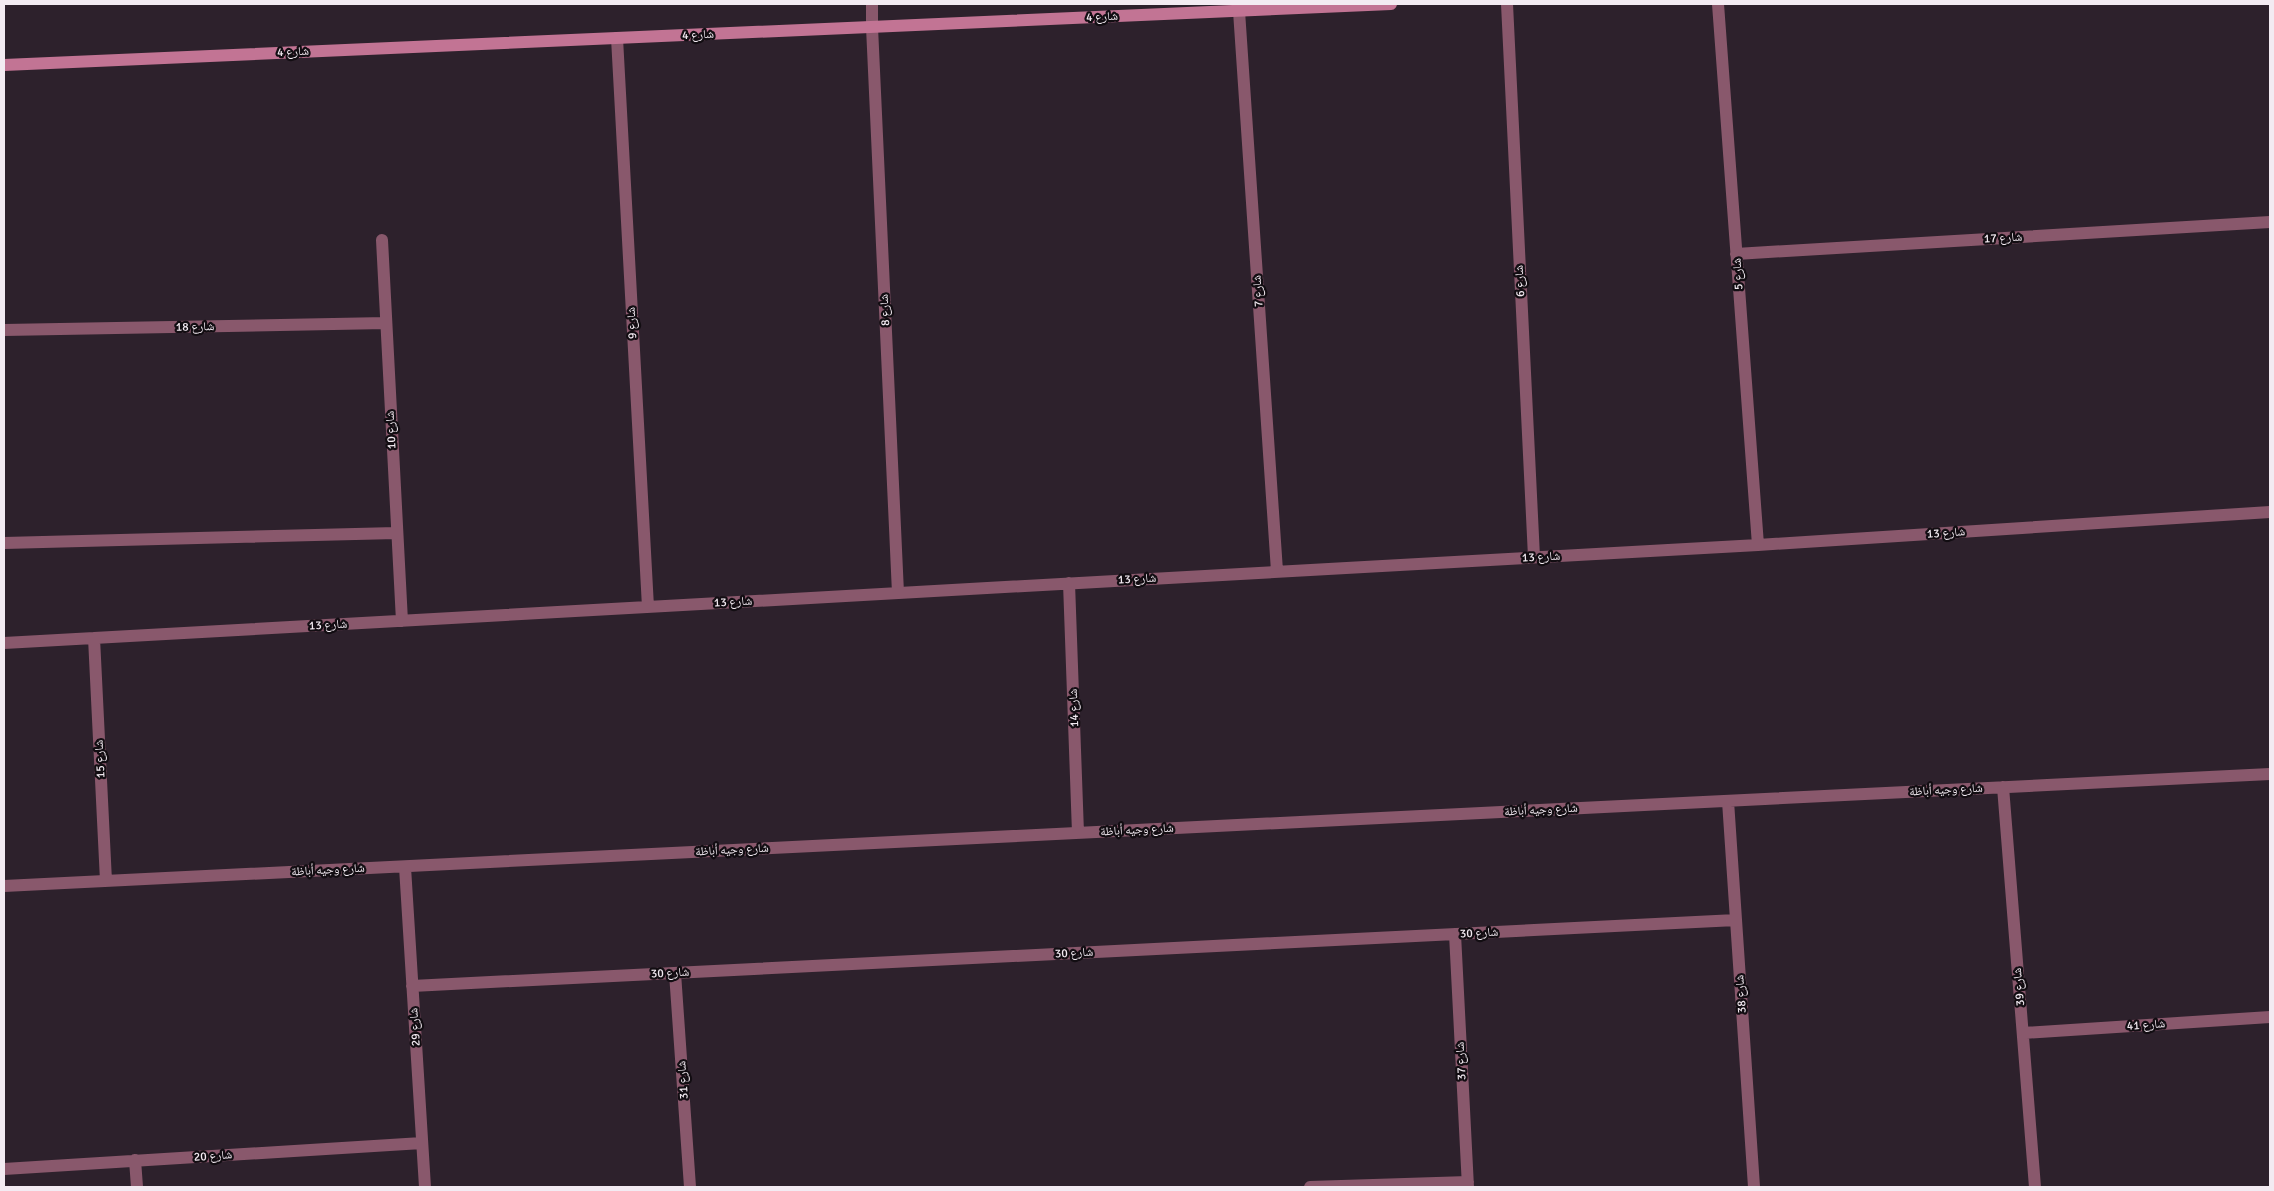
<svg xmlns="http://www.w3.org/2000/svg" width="2274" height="1191" viewBox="0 0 2274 1191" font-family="Signika,'Noto Naskh Arabic',sans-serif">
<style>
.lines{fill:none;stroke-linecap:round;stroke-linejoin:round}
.lane{stroke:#89586c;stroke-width:12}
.street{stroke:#89586c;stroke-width:12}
.secondary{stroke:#c27494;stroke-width:12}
.labels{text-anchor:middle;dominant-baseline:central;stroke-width:4.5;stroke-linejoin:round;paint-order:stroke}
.street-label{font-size:12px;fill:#f3ebf2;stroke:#120d12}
</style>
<rect width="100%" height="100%" fill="#2d212c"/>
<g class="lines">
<path class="lane" d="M872,4V27"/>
<path class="street" d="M1507,4L1534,557
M1718,4L1758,545
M1239,11L1277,571
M872,27L898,593
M617,38L648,607
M382,240L402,621
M1736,254L2270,222
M4,330L386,323
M4,543L396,533
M1069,583L1078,833
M94,638L106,881
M4,643L1758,545L2270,512
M2003,787L2035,1187
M1728,801L1754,1187
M405,867L425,1187
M4,886L2270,774
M1455,934L1468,1187
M675,973L690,1187
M412,986L1736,920
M2023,1033L2270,1017
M135,1160L137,1187
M4,1169L422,1143
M1310,1187L1468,1182"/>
<path class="secondary" d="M4,65L1391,4"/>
</g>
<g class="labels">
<g class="street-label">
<text transform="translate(1102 17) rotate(-3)">شارع 4</text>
<text transform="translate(698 35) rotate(-3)">شارع 4</text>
<text transform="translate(293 52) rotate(-3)">شارع 4</text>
<text transform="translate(2003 238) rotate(-3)">شارع 17</text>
<text transform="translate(1738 274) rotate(-94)">شارع 5</text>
<text transform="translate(1520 281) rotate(-93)">شارع 6</text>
<text transform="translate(1258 291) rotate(-94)">شارع 7</text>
<text transform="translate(885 310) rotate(-93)">شارع 8</text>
<text transform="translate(632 323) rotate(-93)">شارع 9</text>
<text transform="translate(195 327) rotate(-1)">شارع 18</text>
<text transform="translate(391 430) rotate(-93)">شارع 10</text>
<text transform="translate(1946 533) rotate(-4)">شارع 13</text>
<text transform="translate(1541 557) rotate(-3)">شارع 13</text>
<text transform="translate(1137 579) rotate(-3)">شارع 13</text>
<text transform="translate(733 602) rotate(-3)">شارع 13</text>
<text transform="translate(328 625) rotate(-3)">شارع 13</text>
<text transform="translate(1074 708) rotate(-92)">شارع 14</text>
<text transform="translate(100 759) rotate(-93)">شارع 15</text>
<text transform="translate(1946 790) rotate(-3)">شارع وجيه أباظة</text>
<text transform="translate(1541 810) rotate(-3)">شارع وجيه أباظة</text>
<text transform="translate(1137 830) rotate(-3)">شارع وجيه أباظة</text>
<text transform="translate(732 850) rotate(-3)">شارع وجيه أباظة</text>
<text transform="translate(328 870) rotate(-3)">شارع وجيه أباظة</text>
<text transform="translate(1479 933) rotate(-3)">شارع 30</text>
<text transform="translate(1074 953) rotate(-3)">شارع 30</text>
<text transform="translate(670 973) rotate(-3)">شارع 30</text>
<text transform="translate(2019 987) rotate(-95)">شارع 39</text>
<text transform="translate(1741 994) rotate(-94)">شارع 38</text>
<text transform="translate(2146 1025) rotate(-4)">شارع 41</text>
<text transform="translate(415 1027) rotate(-94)">شارع 29</text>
<text transform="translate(1461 1061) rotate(-93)">شارع 37</text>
<text transform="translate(683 1080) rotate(-94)">شارع 31</text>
<text transform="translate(213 1156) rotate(-4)">شارع 20</text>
</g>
</g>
<rect width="2274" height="1191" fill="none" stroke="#f3ebf2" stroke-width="10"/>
</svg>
